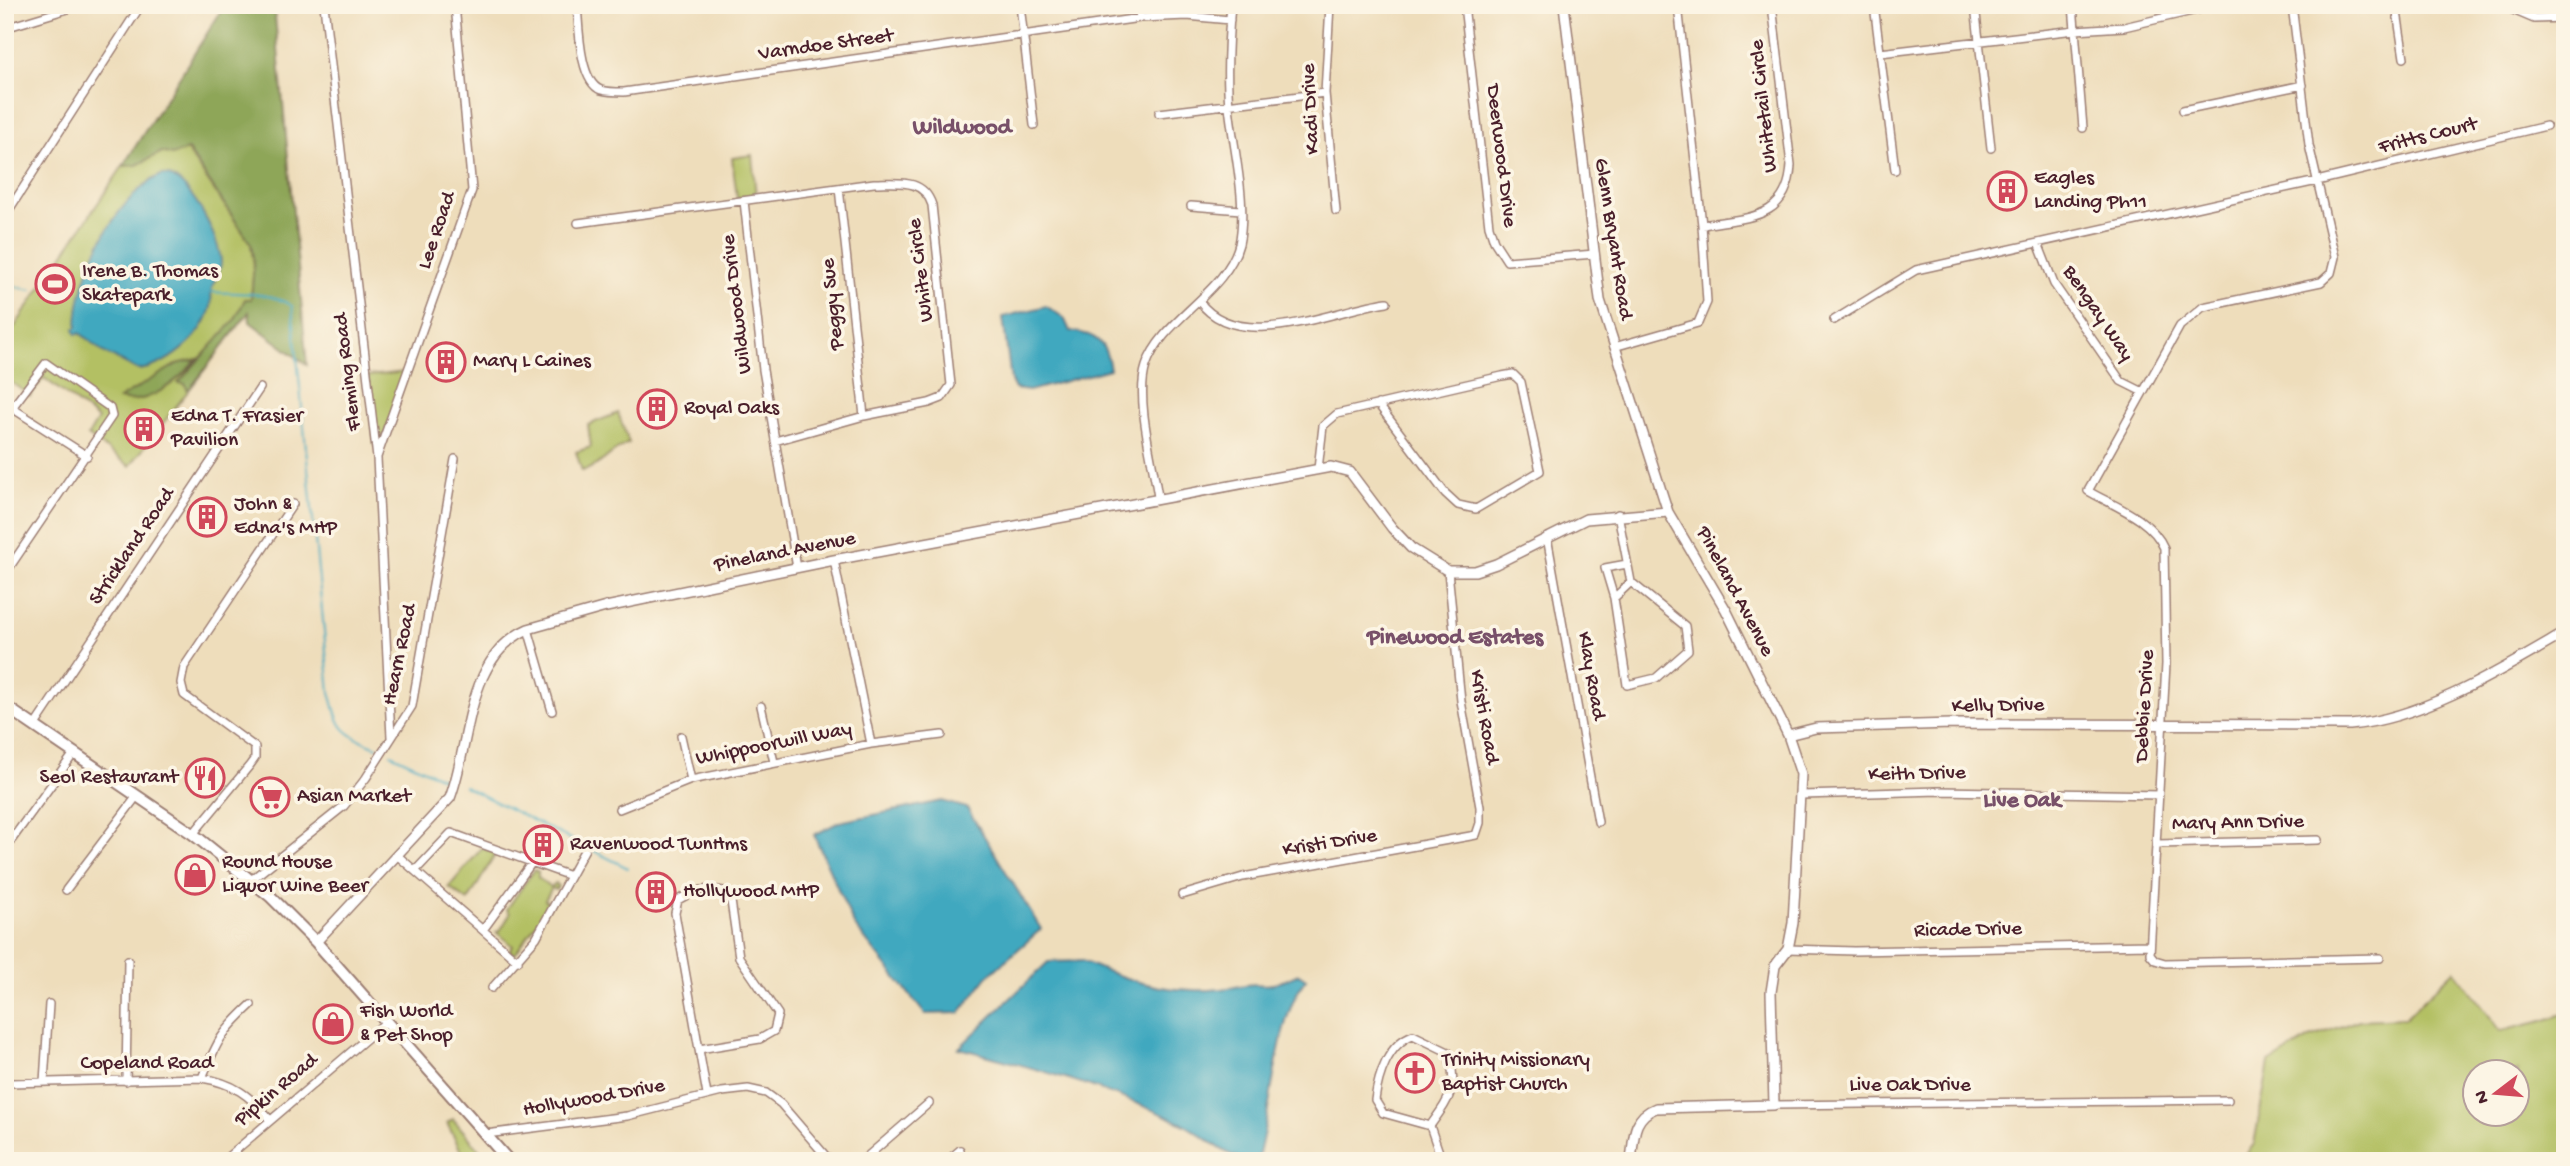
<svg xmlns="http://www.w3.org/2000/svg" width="2570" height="1166" viewBox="0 0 2570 1166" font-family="'Gochi Hand',sans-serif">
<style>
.green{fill:#b3c063;stroke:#7e7047;stroke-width:2;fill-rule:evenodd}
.forest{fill:#8ea659;stroke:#6c6242;stroke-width:2}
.water{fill:#3fa8bf;stroke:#446475;stroke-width:2}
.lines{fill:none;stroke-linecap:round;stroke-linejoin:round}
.stream{stroke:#3fa8bf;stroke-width:2}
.minor-casing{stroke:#9c7e73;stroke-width:10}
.tertiary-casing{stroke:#9c7e73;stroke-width:12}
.primary-casing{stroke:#9c7e73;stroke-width:14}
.minor{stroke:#fff;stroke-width:7}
.tertiary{stroke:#fff;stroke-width:9}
.primary{stroke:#fff;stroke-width:10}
.labels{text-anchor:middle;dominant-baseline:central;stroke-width:7;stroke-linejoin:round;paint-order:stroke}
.street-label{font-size:21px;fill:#4a1f2b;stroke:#fcf5e5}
.poi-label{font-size:21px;fill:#4a1f2b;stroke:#fcf5e5;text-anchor:start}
.neighbourhood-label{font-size:23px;font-weight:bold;fill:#785069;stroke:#fcf5e5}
</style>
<rect width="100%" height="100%" fill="#fcf5e5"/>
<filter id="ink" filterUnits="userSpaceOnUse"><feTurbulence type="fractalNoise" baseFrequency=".0143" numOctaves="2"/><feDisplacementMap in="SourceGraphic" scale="14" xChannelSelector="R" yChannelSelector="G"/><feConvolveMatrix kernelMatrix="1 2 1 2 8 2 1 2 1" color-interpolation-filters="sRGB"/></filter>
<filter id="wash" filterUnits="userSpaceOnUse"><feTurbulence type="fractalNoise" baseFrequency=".00686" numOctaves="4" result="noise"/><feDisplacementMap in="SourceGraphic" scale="28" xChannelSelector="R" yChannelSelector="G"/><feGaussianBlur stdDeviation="1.57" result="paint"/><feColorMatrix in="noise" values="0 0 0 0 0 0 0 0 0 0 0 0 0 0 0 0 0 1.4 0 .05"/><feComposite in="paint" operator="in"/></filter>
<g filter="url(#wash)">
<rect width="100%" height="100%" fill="#edb"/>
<path class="green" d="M160,111L251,244L254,264L250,311L130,466L88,436L98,419L44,378L30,396L5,378V341Z
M752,155L756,196L737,198L732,158Z
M407,372L380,446H375L368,376Z
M618,413L629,443C607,452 606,464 582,471L576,452L591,447L588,425Z
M482,848L496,853L468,901L449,887Z
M534,870L538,872V878L551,887L556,883L558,886L556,890L552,888L545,900L550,904L515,954L509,952L513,946L496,932L500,931L510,914L507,909Z
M2454,970L2501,1031L2543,1021L2565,1013V1161H2241L2254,1144L2269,1063L2310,1038L2359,1020L2405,1018ZM2476,1072H2518V1114H2476Z
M453,1119L489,1161H466L447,1123Z"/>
<path class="forest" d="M225,5H274L307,365L250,322L249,312L188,391L185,384L178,383L234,321L245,299H251L254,264L251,244L188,150L172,155L162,152L137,165L123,166Z
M197,359C179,380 149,407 119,399L177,364Z"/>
<path class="water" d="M161,175C187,171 221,240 221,263C220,273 214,280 212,288C210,295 213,303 210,310C202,338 166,367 138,370L103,352L80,333L76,334L74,329L77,327C77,277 114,197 161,175Z
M1046,306L1064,318L1070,331C1097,334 1106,342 1110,369L1029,391L1015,389L1011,381L1003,317Z
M942,801L967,808L1041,929L987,977L960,1013L925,1014L854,925L814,835L839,822Z
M1082,961C1139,986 1184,998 1246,985C1255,983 1264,986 1273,984C1282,982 1291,977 1299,974L1306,979C1276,1015 1272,1112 1257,1161C1227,1161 1209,1137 1183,1124C1112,1089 1035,1068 959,1048L1048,962Z"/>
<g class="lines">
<path class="stream" d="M5,278L16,287L32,290
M212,292C238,294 270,291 292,306L330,692C340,730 340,732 377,747
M391,754L446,780
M464,786L628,868"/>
</g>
</g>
<g filter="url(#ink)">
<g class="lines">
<g class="minor-casing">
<path id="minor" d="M324,5L377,458L391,737
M577,5C579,26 579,82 601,90C608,92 617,92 624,92L1140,18L1187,16L1230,20
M1020,5L1034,125
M1138,5L1140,18
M1330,5L1325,93L1336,211
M1464,5L1489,226L1494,241L1507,261L1595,254
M1678,5L1702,225C1746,217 1788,221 1791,165L1772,5
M1874,5L1895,170
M1975,5L1991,148
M2073,5L2083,128
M2292,5L2309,145L2335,257L2331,273L2321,282L2203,307L2180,326L2088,491C2114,506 2152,519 2164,548L2166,664L2150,954L2155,960L2165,963L2380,958
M2396,5L2404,58
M2501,5L2534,19L2565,18
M5,28L81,5
M1880,53L2075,30L2124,27L2218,5
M2183,110L2303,85
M1159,113L1325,93
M839,188L864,416
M744,201L763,370L797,568
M1191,206L1241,210
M5,216L141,5
M578,223L874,183C899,183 923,178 932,205L951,385L942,398L929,403L864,416L775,441
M2038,243L2054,284L2121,381L2143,392
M1199,301C1238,355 1332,310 1387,302
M1834,320L1916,270L2317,181L2546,126
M1614,347L1698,323L1707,302L1702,225
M12,408L87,456
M5,417L46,363L110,408L112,416L5,574
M377,457L472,190L455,5
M1318,469L1323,426L1337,414L1502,376L1513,374L1521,382L1540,471L1476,509L1458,505L1445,493L1378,404
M1158,497C1153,462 1135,399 1146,366C1161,320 1227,292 1239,244C1248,204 1233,147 1229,106C1226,73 1228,38 1231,5
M1618,514L1631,582L1614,598L1627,685L1656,678L1688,650L1685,626L1631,582
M1547,537L1598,822
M834,560L871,744
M1614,598L1605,568L1627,564
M528,629L552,711
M761,706L774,762
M35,725L260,388
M681,736L691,780
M1802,795L1939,791L2159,795
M619,809L691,780L871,744L942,735
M193,834L250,765L255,758V747L184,695L181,683L184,667L293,504
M2158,844L2318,840
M5,849L75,752
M398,856L518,961
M415,871L451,833L570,876
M251,880L344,806L366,778L412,706L455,459
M66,890L137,796
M1182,895L1243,877L1476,835L1480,823V807L1461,701L1448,571
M483,930L533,861
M1788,949L1854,951L2149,945
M492,988L536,938L585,849
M1413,1035L1448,1052C1459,1088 1450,1098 1430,1126L1383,1113L1375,1100C1378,1076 1388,1044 1413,1035Z
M699,1049L760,1039L774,1031L778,1014L739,957L731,901L723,891C705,887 693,891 678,900L675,913L707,1095
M202,1078C218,1040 220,1034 251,1005
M126,1081L128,960
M44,1082L49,1004
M10,1083L202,1078C233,1083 250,1095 269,1119
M1774,1105L2228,1100
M1430,1126L1442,1161
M486,1134L627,1116L722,1092L748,1089L766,1093L781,1104L830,1161
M223,1161L386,1022
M862,1161L929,1103
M947,1161L960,1150"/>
</g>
<g class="tertiary-casing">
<path id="tertiary" d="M1564,5L1600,300L1668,512L1726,610L1788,735L1801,774L1793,923L1788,949L1775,966L1771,992L1774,1105L1656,1108C1632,1117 1634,1138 1631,1161
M1788,735L1816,728L1952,724L2350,725C2424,718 2501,670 2565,633
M316,942L450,798C471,743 465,657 528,629L606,607L834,560L1331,467L1350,472L1392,528L1411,548L1448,571H1475L1496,564L1586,519L1668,512"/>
</g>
<g class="primary-casing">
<path id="primary" d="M5,706L193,834L270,896L316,942L509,1161"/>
</g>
<use href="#minor" class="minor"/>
<use href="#tertiary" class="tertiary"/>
<use href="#primary" class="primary"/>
</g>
</g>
<defs>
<g id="building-ring" transform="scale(2.0125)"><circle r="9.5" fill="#fcf5e5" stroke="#d1495b" stroke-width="1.5"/><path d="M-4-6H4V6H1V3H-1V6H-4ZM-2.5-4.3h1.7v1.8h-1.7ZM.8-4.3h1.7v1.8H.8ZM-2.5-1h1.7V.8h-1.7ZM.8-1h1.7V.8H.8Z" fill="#d1495b"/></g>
<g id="stadium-ring" transform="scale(2.0125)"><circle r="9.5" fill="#fcf5e5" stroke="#d1495b" stroke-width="1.5"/><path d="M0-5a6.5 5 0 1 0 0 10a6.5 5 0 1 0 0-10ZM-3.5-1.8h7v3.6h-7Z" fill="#d1495b"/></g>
<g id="restaurant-ring" transform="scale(2.0125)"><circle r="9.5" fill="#fcf5e5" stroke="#d1495b" stroke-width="1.5"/><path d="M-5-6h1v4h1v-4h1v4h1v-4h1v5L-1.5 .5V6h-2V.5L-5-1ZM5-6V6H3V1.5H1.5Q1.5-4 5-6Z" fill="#d1495b"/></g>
<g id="supermarket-ring" transform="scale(2.0125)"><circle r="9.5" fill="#fcf5e5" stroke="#d1495b" stroke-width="1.5"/><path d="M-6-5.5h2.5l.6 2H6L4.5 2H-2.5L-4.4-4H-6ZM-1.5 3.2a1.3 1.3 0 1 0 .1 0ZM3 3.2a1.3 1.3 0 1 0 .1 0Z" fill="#d1495b"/></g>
<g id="shop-ring" transform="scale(2.0125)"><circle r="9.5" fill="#fcf5e5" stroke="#d1495b" stroke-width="1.5"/><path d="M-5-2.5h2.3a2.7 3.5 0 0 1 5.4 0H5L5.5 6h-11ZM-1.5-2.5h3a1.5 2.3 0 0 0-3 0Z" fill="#d1495b"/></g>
<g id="church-ring" transform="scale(2.0125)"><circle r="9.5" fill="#fcf5e5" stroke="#d1495b" stroke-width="1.5"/><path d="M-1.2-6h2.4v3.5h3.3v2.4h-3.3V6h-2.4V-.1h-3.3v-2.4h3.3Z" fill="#d1495b"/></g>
</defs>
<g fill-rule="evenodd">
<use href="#building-ring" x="2007" y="191"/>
<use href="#stadium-ring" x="55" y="284"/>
<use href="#building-ring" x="446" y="362"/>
<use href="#building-ring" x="657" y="409"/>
<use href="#building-ring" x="144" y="429"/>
<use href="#building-ring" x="207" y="517"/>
<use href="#restaurant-ring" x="205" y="778"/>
<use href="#supermarket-ring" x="270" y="797"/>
<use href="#building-ring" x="543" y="845"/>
<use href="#shop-ring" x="195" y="875"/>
<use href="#building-ring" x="656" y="892"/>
<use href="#shop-ring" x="333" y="1024"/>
<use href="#church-ring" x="1415" y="1073"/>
</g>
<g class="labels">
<g class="street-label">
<text transform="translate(826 46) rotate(-8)">Varndoe Street</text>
<text transform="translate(1765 106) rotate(-96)">Whitetail Circle</text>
<text transform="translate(1312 109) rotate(-93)">Kadi Drive</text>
<text transform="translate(2428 137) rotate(-14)">Fritts Court</text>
<text transform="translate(1500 156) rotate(83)">Deerwood Drive</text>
<text transform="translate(438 231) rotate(-71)">Lee Road</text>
<text transform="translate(1612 239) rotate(81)">Glenn Bryant Road</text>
<text transform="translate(922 270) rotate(-97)">White Circle</text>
<text transform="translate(738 304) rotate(-97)">Wildwood Drive</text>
<text transform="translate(834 304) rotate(-96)">Peggy Sue</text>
<text transform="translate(2097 314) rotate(56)">Bengay Way</text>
<text transform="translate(349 372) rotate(-97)">Fleming Road</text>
<text transform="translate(133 547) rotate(-56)">Strickland Road</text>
<text transform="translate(785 553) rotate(-11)">Pineland Avenue</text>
<text transform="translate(1734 592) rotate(62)">Pineland Avenue</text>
<text transform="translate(401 655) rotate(-78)">Hearn Road</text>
<text transform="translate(1590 676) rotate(80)">Klay Road</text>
<text transform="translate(2146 706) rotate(-87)">Debbie Drive</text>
<text transform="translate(1998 707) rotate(-1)">Kelly Drive</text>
<text transform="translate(1483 717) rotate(80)">Kristi Road</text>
<text transform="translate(774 745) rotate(-11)">Whippoorwill Way</text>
<text transform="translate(1917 775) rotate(-1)">Keith Drive</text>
<text transform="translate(2238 824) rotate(-1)">Mary Ann Drive</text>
<text transform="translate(1330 844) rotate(-9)">Kristi Drive</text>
<text transform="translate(1968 931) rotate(-1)">Ricade Drive</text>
<text x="147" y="1064">Copeland Road</text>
<text x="1910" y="1086">Live Oak Drive</text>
<text transform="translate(277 1091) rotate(-40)">Pipkin Road</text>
<text transform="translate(594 1099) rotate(-10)">Hollywood Drive</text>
</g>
<g class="poi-label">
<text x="2034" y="179">Eagles<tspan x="2034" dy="24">Landing Ph11</tspan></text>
<text x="82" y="272">Irene B. Thomas<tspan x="82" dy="24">Skatepark</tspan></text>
<text x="473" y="362">Mary L Caines</text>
<text x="684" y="409">Royal Oaks</text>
<text x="171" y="417">Edna T. Frasier<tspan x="171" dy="24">Pavilion</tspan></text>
<text x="234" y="505">John &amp;<tspan x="234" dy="24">Edna's MHP</tspan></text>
<text x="178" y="778" text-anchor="end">Seol Restaurant</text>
<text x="297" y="797">Asian Market</text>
<text x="570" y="845">Ravenwood TwnHms</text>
<text x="222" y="863">Round House<tspan x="222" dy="24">Liquor Wine Beer</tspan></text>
<text x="683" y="892">Hollywood MHP</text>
<text x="360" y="1012">Fish World<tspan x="360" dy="24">&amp; Pet Shop</tspan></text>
<text x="1442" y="1061">Trinity Missionary<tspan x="1442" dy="24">Baptist Church</tspan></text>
</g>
<g class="neighbourhood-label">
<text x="962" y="128">Wildwood</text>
<text x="1455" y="638">Pinewood Estates</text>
<text x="2022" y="801">Live Oak</text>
</g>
</g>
<rect width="2570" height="1166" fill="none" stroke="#fcf5e5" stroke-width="28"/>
<g transform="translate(2496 1093) rotate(254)"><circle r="33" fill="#fcf5e5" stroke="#b59f9b" stroke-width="2"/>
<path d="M0-5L12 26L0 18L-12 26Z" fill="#d1495b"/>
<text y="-10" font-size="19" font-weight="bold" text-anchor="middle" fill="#4a1f2b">N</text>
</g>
</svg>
